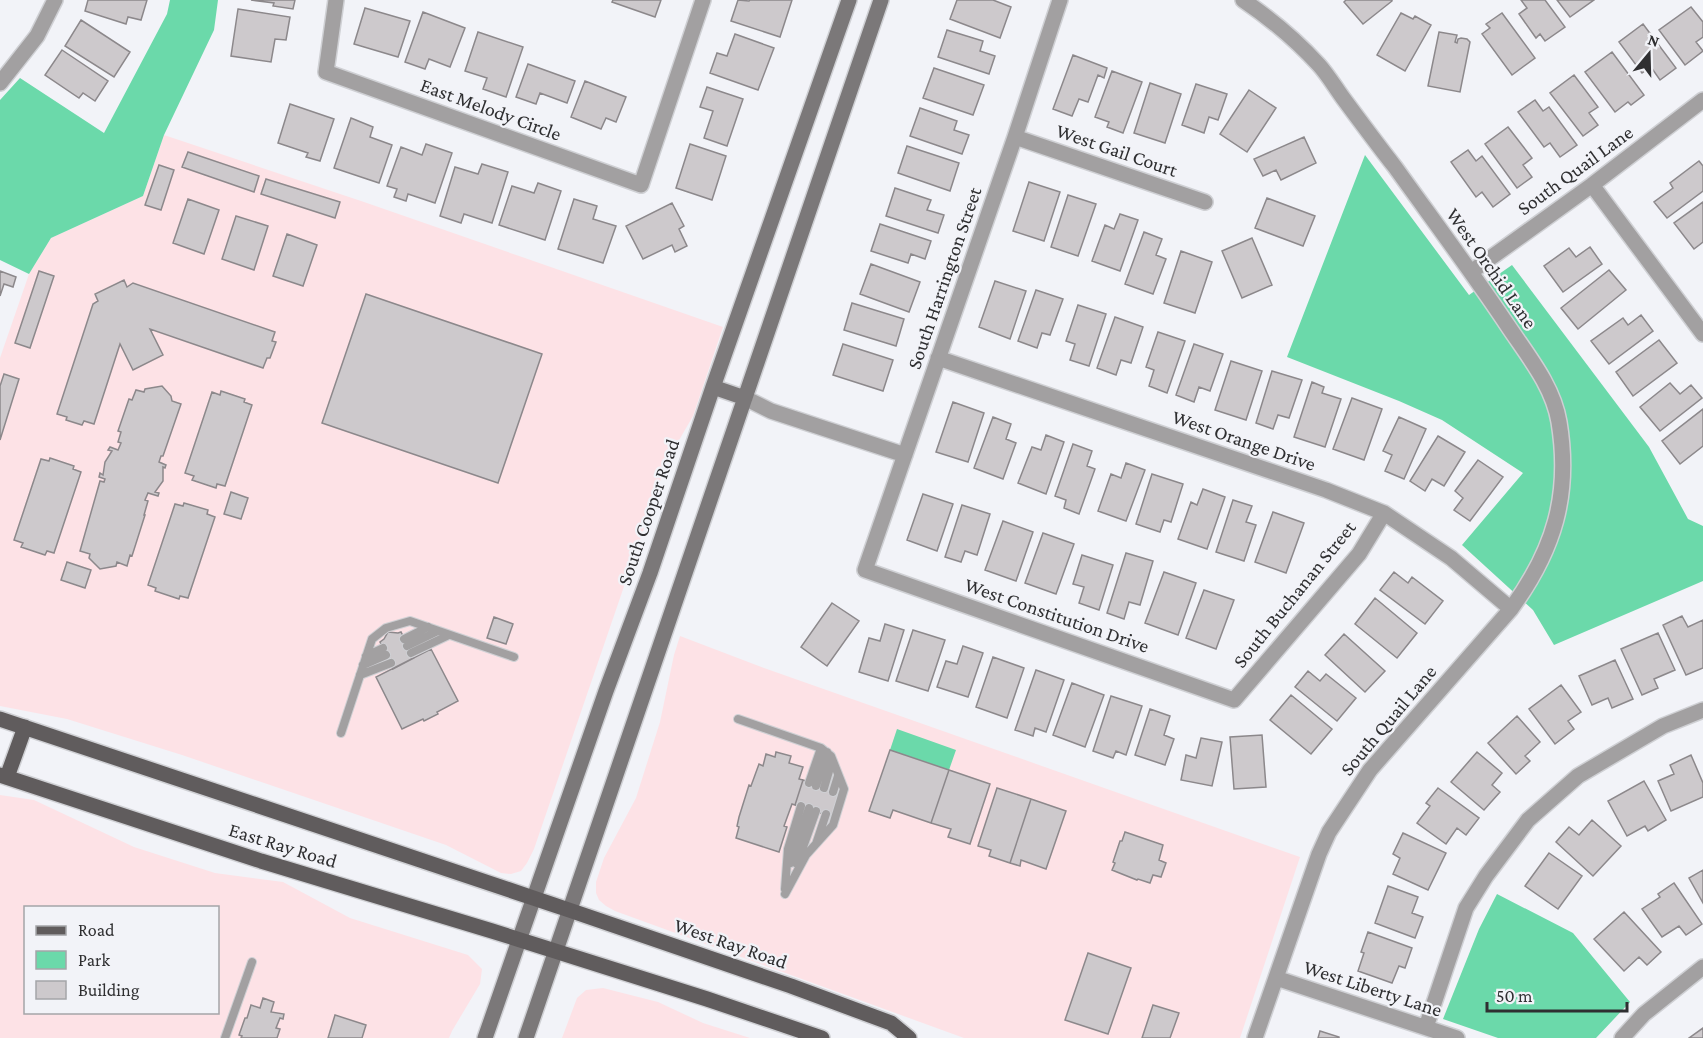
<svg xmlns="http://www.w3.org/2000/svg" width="1703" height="1038" viewBox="0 0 1703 1038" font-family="'Crimson Pro',serif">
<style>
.commercial{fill:#fde2e6;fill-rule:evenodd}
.green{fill:#6bd9aa}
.building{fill:#cdc9cc;stroke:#8c888b;stroke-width:1.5}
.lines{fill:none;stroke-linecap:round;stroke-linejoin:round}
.lane-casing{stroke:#cfd0d4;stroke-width:10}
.street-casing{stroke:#cfd0d4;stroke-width:18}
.secondary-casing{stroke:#cfd0d4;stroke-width:18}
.primary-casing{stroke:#cfd0d4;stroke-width:18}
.lane{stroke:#a2a0a1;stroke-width:8}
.street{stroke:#a2a0a1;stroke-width:15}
.secondary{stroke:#7b7879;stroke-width:15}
.primary{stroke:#605c5d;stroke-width:15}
.labels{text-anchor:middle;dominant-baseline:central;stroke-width:4.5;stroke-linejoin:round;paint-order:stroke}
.street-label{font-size:20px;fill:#2f2f31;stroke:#f2f3f8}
</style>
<rect width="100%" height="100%" fill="#f2f3f8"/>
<path class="commercial" d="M164,135L364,202L723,327L693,416L667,461L534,849L527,863L521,871L511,874L501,873L446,845L182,755L67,719L0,706V358L29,274L51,238L143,196Z
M680,636L764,668L1300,857L1240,1038H964L615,911L606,906L599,900L596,893V882L604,858L636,798L660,722L674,655Z
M0,795L34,800L134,847L215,873L283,882L350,918L468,955L482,969L480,984L452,1031L449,1038H0ZM26,908H218V1012H26Z
M603,988L658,1002L703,1023L750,1038H562L577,998L586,990Z"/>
<path class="green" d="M170,0H218L214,30L164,135L143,196L51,238L29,274L0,260V100L20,78L104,133L167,14Z
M1365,155L1469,295L1512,265L1649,447L1688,519L1703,526V581L1554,645L1533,610L1462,545L1523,473L1442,420L1399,401L1287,357Z
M897,729L956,750L949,770L890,750Z
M1497,894L1573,933L1630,1002L1596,1038H1498L1443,1019L1479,929Z"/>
<path class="building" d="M88,0H147L141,20L128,17L126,24L85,11Z
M251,0H295L293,9L273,6L274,3Z
M613,0H661L655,17L612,2Z
M738,0L749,1L750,0H792L780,37L731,21Z
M957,0H993L1011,7L1000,38L950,19Z
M1346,0H1392V1L1363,24L1344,2Z
M1521,0H1545L1565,27L1545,41L1540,34L1536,38L1519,14L1527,8Z
M1557,0H1594L1570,17Z
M1691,7L1703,22V37L1696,42L1703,51L1685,65L1659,30Z
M365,8L410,21L398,57L354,44Z
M238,9L290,17L286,40L275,39L271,62L231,56Z
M423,12L465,28L450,67L429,59L425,69L405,62Z
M1401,13L1413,19L1415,16L1431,25L1405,71L1377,55Z
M1502,13L1535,58L1512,75L1482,34L1490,28L1486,24Z
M81,20L130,52L114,77L65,46Z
M1643,24L1676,68L1660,80L1651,67L1642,73L1619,42Z
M947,30L983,41L980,51L995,56L989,74L938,57Z
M478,32L523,47L506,97L483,89L487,78L465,71Z
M1439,32L1457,35L1455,42L1457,43L1458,39L1461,38L1467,39L1470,42L1460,92L1428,86Z
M735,34L774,48L758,90L710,73L717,53L727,56Z
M62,50L108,81L95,101L83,93L79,98L45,75Z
M1612,52L1644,95L1631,105L1628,102L1615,112L1585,72Z
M1073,55L1107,68L1104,78L1098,75L1088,102L1079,99L1072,116L1053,109Z
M528,64L575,81L567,103L540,93L536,104L516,97Z
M934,68L984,85L973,115L923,98Z
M1112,71L1142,82L1123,133L1107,127L1109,122L1095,117Z
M1574,75L1598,107L1589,113L1598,125L1583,136L1550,93Z
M585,81L626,97L616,122L606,118L601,129L571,117Z
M1150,83L1181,94L1165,143L1134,133Z
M1196,84L1227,94L1218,120L1209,117L1204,133L1182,125Z
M707,87L743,99L727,146L704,138L713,111L700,107Z
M1249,90L1276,108L1247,152L1220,134Z
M1535,100L1543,111L1549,107L1577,145L1560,157L1550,143L1544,147L1518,112Z
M290,104L334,119L320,161L306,157L308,153L278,143Z
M920,108L957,121L954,130L969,135L962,154L910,136Z
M351,118L373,127L370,137L392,145L379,183L334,168Z
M1508,127L1532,158L1523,165L1532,177L1517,188L1485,144Z
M1304,137L1316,163L1281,180L1276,170L1263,176L1254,159Z
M426,144L452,153L435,203L408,194L406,201L394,197L397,189L387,186L401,147L422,155Z
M690,144L726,156L712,200L676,188Z
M907,146L959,163L950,191L898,173Z
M1468,150L1476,161L1482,156L1510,194L1493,207L1482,192L1476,197L1451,162Z
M188,152L259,176L254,192L182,167Z
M1699,161L1703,166V191L1667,218L1654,202L1673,188L1670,183Z
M482,164L508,172L492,223L464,214L461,223L440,216L455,167L478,174Z
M159,165L174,170L161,210L145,205Z
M266,179L340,202L335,218L261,194Z
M1029,182L1060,192L1044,241L1013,231Z
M538,183L561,191L545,240L499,225L512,186L534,193Z
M895,188L931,200L927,210L944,215L938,233L886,216Z
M1068,195L1096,204L1078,256L1051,247Z
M1267,198L1315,216L1303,246L1255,228Z
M188,199L219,210L204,254L173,243Z
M574,199L597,206L593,219L616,226L603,263L558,249Z
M1703,202V242L1694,249L1674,223Z
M672,203L684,226L679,229L687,246L675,252L672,245L643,259L626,226Z
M1120,214L1138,220L1120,271L1092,261L1105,225L1114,229Z
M236,216L268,226L254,270L222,259Z
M880,224L931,241L925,259L911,254L908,263L871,251Z
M1144,232L1162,239L1156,255L1166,259L1153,294L1125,284Z
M287,234L317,245L303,286L273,276Z
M1252,238L1272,285L1242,298L1222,251Z
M1590,247L1602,264L1563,292L1544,266L1569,248L1576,257Z
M1181,251L1212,262L1195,313L1164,303Z
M871,264L920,282L909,312L860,294Z
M1609,270L1626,290L1578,329L1561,308Z
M0,271L16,277L13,287L4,284L0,296Z
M39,271L54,276L30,348L15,343Z
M124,280L127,287L133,283L275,332L272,341L276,342L270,358H267L263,368L150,329L163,355L133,370L120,344L94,424L84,421L82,425L66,420L67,417L57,414L93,304L98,301L95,294Z
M995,281L1026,291L1010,339L979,327Z
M1036,290L1063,299L1050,335L1042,333L1037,348L1018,341Z
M366,294L542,354L498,483L322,423Z
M852,303L904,319L896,346L844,330Z
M1078,305L1106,314L1089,366L1070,360L1075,344L1066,341Z
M1641,315L1653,331L1609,364L1591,341L1623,318L1628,325Z
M1115,317L1143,327L1131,363L1121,360L1116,375L1097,368Z
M1158,332L1185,341L1167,393L1149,386L1154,370L1146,367Z
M1659,340L1677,363L1633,396L1616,372Z
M843,344L893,360L883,391L833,375Z
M1194,344L1223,354L1210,391L1199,387L1194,402L1176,395Z
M1231,361L1262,371L1246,420L1215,410Z
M1272,371L1302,380L1289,418L1278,415L1273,429L1256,423Z
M4,374L19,379L0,440V386Z
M1312,382L1324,387L1322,393L1341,399L1325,447L1294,437Z
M1670,383L1680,394L1691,385L1702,398L1660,431L1640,407Z
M162,386L171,396L172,401L181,404L163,456H161L159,462L166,465L165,468L163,467V481L155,492L159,493L158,496L148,493L145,500L148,501L144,515H145L132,556L130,555L127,566L117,562L116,566L100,569L89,558L90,554L80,551L100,481L104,482L105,479L99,477L100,473L103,475L105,462L112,451L108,450L110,447L118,450L121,443L118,442L121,432L118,431L129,399L132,400L136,390L144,392L145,389Z
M221,391L245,399L244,402L252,405L225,486L217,484L216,488L192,480L194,476L185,473L212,392L220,395Z
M1352,398L1382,409L1364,460L1333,449Z
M953,402L984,413L968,462L936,452Z
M1703,409V446L1680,464L1662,441Z
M993,417L1011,424L1006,439L1016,443L1003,479L974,468Z
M1399,417L1426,429L1404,479L1385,471L1392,455L1383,451Z
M1046,435L1064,442L1046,494L1018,483L1032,447L1041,450Z
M1438,436L1465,452L1444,486L1432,479L1425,491L1410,481Z
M1073,444L1092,451L1087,466L1095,469L1079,514L1064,508L1066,500L1055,496Z
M50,458L74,466L73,469L81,472L54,553L47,551L45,555L21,547L23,543L14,540L41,459L49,461Z
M1478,460L1503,477L1470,521L1454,510L1463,498L1455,491Z
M1126,463L1145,470L1126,521L1098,511L1111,474L1121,478Z
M1152,474L1183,484L1171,522L1164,520L1160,532L1136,524Z
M1203,489L1225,497L1207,549L1178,539L1191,502L1197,505Z
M231,492L248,498L241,519L224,514Z
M923,494L953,504L937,551L907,540Z
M1233,500L1252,506L1246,522L1256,525L1244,561L1216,552Z
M184,503L208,510L207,514L215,517L188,598L180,596L179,599L155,591L156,588L148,585L175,504L183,506Z
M962,505L990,514L977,555L965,551L961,562L945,557Z
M1273,512L1304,523L1286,573L1255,562Z
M1003,521L1033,532L1016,581L985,570Z
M1043,533L1074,544L1056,594L1025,583Z
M1126,553L1153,561L1140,605L1129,602L1124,619L1107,613Z
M1082,555L1113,565L1099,610L1079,603L1084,587L1073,584Z
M67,562L91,570L85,588L61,580Z
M1164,572L1196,583L1178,635L1145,623Z
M1394,572L1408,583L1412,577L1443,601L1425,624L1380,590Z
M1204,590L1234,600L1216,649L1186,638Z
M1375,598L1417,633L1397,658L1355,624Z
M832,603L859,621L827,666L801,647Z
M1682,616L1688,627L1703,620V668L1686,675L1663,625Z
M494,617L513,624L506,644L487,638Z
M885,624L904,630L888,681L859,672L869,638L880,641Z
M913,630L945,640L928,691L896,681Z
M388,632L398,633L401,632L414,658L393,669L380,642L384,639Z
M1658,633L1675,670L1654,679L1658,688L1642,695L1621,649Z
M1344,634L1385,671L1365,692L1325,655Z
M963,646L983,653L968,697L937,687L946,661L957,664Z
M431,649L458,701L437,712L438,714L424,721L423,719L402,729L376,677Z
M993,657L1024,668L1007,718L976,707Z
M1615,660L1633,699L1612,708L1608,698L1592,705L1579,676Z
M1036,670L1064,680L1046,732L1035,728L1033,736L1015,730Z
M1308,671L1320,681L1326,674L1356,698L1337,721L1295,687Z
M1072,683L1104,695L1085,747L1053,735Z
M1561,685L1581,712L1568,721L1574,729L1555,744L1529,709Z
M1291,695L1332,729L1311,754L1270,720Z
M1111,696L1142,706L1126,755L1116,751L1113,758L1093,751Z
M1150,709L1170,716L1164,735L1174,739L1165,765L1135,755Z
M1517,716L1540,742L1525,756L1530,761L1516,774L1488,743Z
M1262,735L1266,787L1234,789L1230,737Z
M1201,738L1222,742L1212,786L1181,780L1186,755L1196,758Z
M890,750L949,770L931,823L893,810L890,818L869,811Z
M776,752L791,756L789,763L803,767L799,779L803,780L795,805L792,804L784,826L787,827L779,852L736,838L739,827L737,826L739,817L749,785L751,786L759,764L763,766L766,754L775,757Z
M1477,752L1502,773L1492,785L1500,792L1484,810L1451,782Z
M1691,755L1703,783V797L1671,811L1658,781L1674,774L1670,765Z
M949,770L990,784L970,844L948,837L951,829L931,823Z
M803,780L840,792L832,817L795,805Z
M1644,781L1666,820L1648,831L1645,826L1627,836L1608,801Z
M997,788L1031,799L1010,863L989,856L991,850L978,846Z
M1438,788L1479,818L1466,835L1457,828L1446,844L1417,823L1430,806L1426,803Z
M1031,799L1066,811L1046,869L1021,860L1020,866L1010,863Z
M1592,820L1621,846L1593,876L1556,842L1569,827L1579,835Z
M1125,832L1163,845L1159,860L1166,863L1161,877L1153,875L1150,883L1138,879L1137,880L1112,870L1115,863L1113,862L1120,841H1122Z
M1403,833L1446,853L1428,890L1393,874L1400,858L1393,854Z
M1549,853L1582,876L1558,909L1525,886Z
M1703,870V903L1689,878Z
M1674,883L1702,924L1686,935L1679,926L1662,937L1642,909L1660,897L1658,894Z
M1388,886L1418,897L1412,913L1423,917L1415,938L1375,923Z
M1624,912L1661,952L1647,965L1639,957L1624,971L1594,939Z
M1368,932L1412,948L1405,968L1399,966L1392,983L1358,971L1364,953L1361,952Z
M1088,953L1131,968L1108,1034L1065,1020Z
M263,998L274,1002L271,1012L284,1014L283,1019L280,1018L276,1028L280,1029L277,1038H241L242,1036L239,1035L245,1018H247L251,1005L260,1008Z
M1153,1005L1179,1013L1170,1038H1142Z
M335,1015L366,1025L362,1038H328Z
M1703,1028V1038H1689Z
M1320,1031L1339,1037V1038H1318Z"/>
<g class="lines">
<g class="lane-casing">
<path id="lane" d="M404,639L428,627
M407,646L438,631
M411,653L449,635
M366,656L383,648
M363,665L386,655
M360,675L391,663
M738,719L821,748L831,756L844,789L833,825L806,855L785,894
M341,733L372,639L386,628L410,621L514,657
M809,783L821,748
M816,786L827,752
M824,788L832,761
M833,792L838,776
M816,844L826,814
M791,863L809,808
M797,864L816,811
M785,889L788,849L801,806
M225,1038L252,962"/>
</g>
<g class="street-casing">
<path id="street" d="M336,0L326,72L641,185L703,0
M1060,0L1015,137L865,570L1234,700L1359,554L1384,513
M1243,0C1271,19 1296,40 1319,65C1328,75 1335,87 1343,98C1360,121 1377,144 1395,167C1433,220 1472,272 1508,326C1528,356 1553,386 1559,422C1571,495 1554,550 1511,609L1370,770L1329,832L1319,854L1255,1038
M0,83L37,36L55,0
M1015,137L1205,202
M1592,185L1703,334
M1471,272L1592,185L1703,100
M938,358L1326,490L1384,513L1451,558L1511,609
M745,398L771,411L905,455
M1276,978L1457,1038
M1426,1027L1466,908L1486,876L1528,820L1578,776L1663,726L1703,710
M1622,1038L1644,1014L1703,967"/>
</g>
<g class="secondary-casing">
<path id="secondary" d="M713,387L745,398
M485,1038L606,691L650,573L713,387L849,0
M526,1038L881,0"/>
</g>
<g class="primary-casing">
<path id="primary" d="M0,719L569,910L791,986L891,1023L909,1038
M0,775L261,861L492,931L707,999L822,1038
M7,777L25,727"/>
</g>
<use href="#lane" class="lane"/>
<use href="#street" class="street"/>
<use href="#secondary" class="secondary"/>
<use href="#primary" class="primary"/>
</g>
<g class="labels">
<g class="street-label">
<text transform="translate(491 109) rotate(20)">East Melody Circle</text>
<text transform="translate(1117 150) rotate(19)">West Gail Court</text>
<text transform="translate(1575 170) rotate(-36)">South Quail Lane</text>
<text transform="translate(1492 268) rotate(55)">West Orchid Lane</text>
<text transform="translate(944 278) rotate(-71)">South Harrington Street</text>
<text transform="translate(1244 440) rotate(19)">West Orange Drive</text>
<text transform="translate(648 512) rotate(-71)">South Cooper Road</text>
<text transform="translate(1294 594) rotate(-51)">South Buchanan Street</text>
<text transform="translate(1057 615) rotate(19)">West Constitution Drive</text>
<text transform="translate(1388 720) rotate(-50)">South Quail Lane</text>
<text transform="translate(283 845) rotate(17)">East Ray Road</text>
<text transform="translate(731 943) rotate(19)">West Ray Road</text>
<text transform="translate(1373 988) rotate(18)">West Liberty Lane</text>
</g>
</g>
<rect x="24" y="906" width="195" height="108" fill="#f2f3f8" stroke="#a4a5a8" stroke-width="1.5"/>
<rect x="36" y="926" width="30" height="9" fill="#605c5d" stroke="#a4a5a8" stroke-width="1.5"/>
<text x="78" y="936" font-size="18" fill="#2f2f31">Road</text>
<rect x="36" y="951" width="30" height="18" fill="#6bd9aa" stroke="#a4a5a8" stroke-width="1.5"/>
<text x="78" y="966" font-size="18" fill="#2f2f31">Park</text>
<rect x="36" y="981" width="30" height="18" fill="#cdc9cc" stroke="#a4a5a8" stroke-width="1.5"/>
<text x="78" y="996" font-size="18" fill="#2f2f31">Building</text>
<g transform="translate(1649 54) rotate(19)" stroke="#f2f3f8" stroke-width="4.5" paint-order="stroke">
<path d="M0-4.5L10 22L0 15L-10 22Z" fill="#2f2f31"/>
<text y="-9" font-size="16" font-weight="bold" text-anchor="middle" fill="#2f2f31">N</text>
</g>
<path d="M1487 1002v9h140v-9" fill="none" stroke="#2f2f31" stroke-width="3"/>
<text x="1496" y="1002" font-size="18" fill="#2f2f31" stroke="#f2f3f8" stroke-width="4.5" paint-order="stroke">50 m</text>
</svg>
